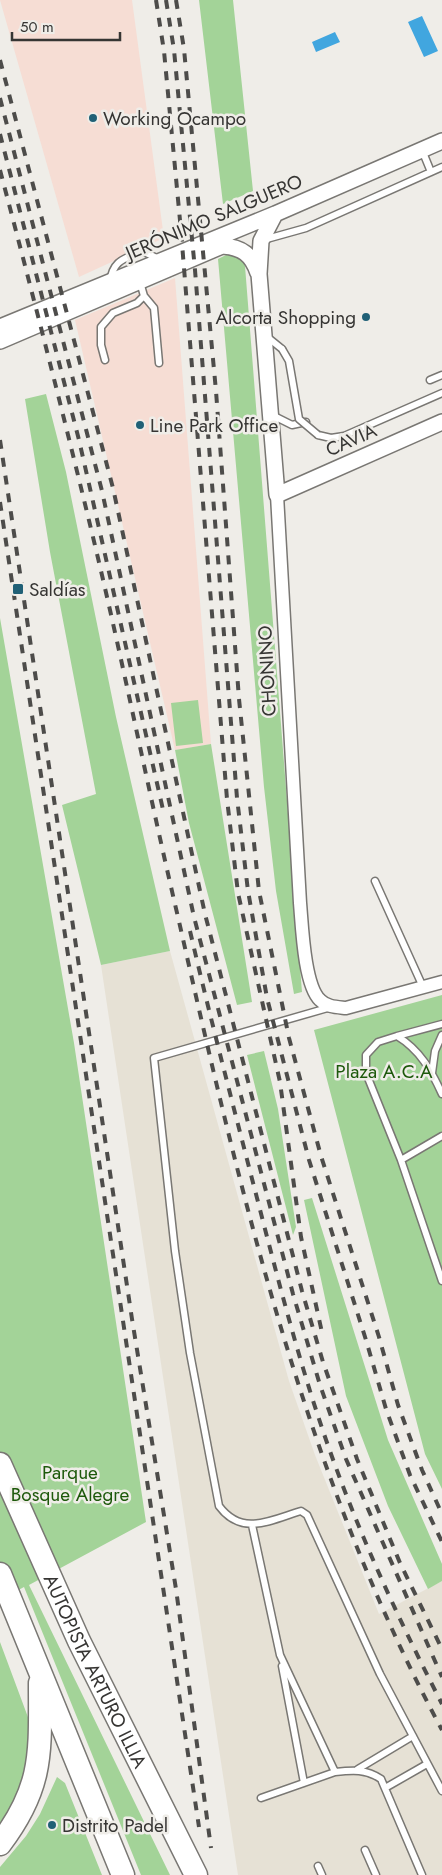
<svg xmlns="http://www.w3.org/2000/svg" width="442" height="1875" viewBox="0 0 442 1875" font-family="Jost,sans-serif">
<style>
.commercial{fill:#f6ddd4}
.built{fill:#e6e1d5}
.green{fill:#a3d398}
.water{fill:#41a6df}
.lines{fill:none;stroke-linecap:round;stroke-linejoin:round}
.service-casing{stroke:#797773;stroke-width:9}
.minor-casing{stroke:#797773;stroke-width:15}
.tertiary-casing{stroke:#797773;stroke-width:18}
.motorway-casing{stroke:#797773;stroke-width:25}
.service{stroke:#fff;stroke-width:6}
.minor{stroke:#fff;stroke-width:12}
.tertiary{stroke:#fff;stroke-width:15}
.motorway{stroke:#fff;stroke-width:22}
.rail{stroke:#4d4c4a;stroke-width:4;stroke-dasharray:9 9;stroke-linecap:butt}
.service-bridge-casing{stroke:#797773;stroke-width:9;stroke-linecap:butt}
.service-bridge{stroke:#fff;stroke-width:6}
.poi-dot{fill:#206076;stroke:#efede8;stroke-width:2}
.labels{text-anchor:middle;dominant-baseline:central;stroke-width:5;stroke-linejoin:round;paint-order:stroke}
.poi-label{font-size:19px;fill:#363533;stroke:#efede8;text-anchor:start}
.street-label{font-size:19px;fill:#363533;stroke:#efede8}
.park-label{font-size:19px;fill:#1d590b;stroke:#efede8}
</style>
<rect width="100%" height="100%" fill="#efede8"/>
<path class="commercial" d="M0,0H132L164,238L79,277Z
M175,278L211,744L175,750L75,320Z"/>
<path class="built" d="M170,951L289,1381L315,1455L379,1614L442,1581V1875H238L101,965Z"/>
<path class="green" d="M199,0H233L253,191L223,204Z
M230,253L242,258L245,266L302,992L294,994L276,891L264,787L218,259Z
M46,394L66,472L116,717L170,951L101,965L62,805L96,794L50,552L25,399Z
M0,618L74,1043L146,1522L29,1585L170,1875H141L24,1587L0,1600Z
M198,700L203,743L176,746L171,703Z
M211,744L252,1002L237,1005L189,823L175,750Z
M442,995V1489L425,1454L314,1030Z
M264,1051L278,1109L296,1227L293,1235L247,1055Z
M312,1198L388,1440L442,1564V1581L428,1589L388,1506L346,1396L304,1200Z
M0,1642L32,1728L31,1766L0,1832Z
M57,1777L65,1783L102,1875H0V1867L26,1836L40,1814Z"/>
<path class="water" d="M422,16L438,51L424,57L408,22Z
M335,32L340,42L316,52L312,42Z"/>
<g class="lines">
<g class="service-casing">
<path id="service" d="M422,150L431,172
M263,240L306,228L442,167
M110,282C113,260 124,259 142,251L161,260
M140,282L144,296L154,308L159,363
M266,336L282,349
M105,360L101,345V327L113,313L137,303L144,296
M430,380L442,375
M272,415L292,425L306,422
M318,435L331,438L344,436L442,393
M375,881L423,987
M331,1007L154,1058L175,1251L190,1353L219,1506C242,1537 271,1520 301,1511L307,1515L380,1674L442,1791
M397,1036L442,1024
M432,1073L435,1051L442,1035
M442,1094C431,1070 420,1050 397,1036L378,1042L366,1055V1073L401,1160L442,1281
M401,1160L442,1136
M252,1525L280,1655L335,1772C353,1770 366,1769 381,1779L422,1875
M282,1666L304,1783
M358,1769L413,1736
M385,1788L427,1764
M261,1798L335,1772
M365,1850L376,1875
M318,1866L322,1875"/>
</g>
<g class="minor-casing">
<path id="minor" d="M277,495L300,903C302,925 304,985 320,1000C327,1007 336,1007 346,1008L442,982"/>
</g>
<g class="tertiary-casing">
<path id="tertiary" d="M275,214L261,241L259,274L277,495L442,422
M0,327L275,214L442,141
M0,341L222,246C242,247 252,255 258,273"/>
</g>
<g class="motorway-casing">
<g id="motorway">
<path id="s1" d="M0,1464L79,1641L196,1875"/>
<path d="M0,1574L123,1875"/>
<path d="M0,1844C44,1786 40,1752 40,1683"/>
</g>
</g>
<use href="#service" class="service"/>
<use href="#minor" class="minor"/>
<use href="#tertiary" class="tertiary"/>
<use href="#motorway" class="motorway"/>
<path class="rail" d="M156,0L164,51L181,231L227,799L238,893L280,1082L301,1237L323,1337
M166,0L174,50L195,270L237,798L248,891L267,998L309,1160L366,1340L386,1409L410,1475L442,1542
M176,0L184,49L216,391L239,699L259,891L289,1038L321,1156L379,1337L398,1405L422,1470L442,1514
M0,60L113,488L205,914L302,1291L323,1362L357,1459L400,1563L442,1649
M0,98L102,491L194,917L293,1294L320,1385L346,1459L442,1677
M0,134L79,440L164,814
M0,170C34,299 67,428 98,558C126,677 150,798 178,917C241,1196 306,1477 442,1730
M0,440L132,1319L176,1589L211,1848
M0,502L199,1827
M190,931C211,1021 234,1109 257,1198C280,1287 303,1378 335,1465C365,1547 402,1626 442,1704"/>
<g class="service-bridge-casing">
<path id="service-bridge" d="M282,349L289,361L299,419L318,435"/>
</g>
<use href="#service-bridge" class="service-bridge"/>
</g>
<g class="poi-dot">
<circle cx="93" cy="118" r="5"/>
<circle cx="366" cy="317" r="5"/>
<circle cx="140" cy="425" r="5"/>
<rect x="12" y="583" width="12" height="12" rx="2.5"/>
<circle cx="52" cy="1825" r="5"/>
</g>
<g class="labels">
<g class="poi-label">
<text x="103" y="118">Working Ocampo</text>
<text x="356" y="317" text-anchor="end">Alcorta Shopping</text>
<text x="150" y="425">Line Park Office</text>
<text x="29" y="589">Saldías</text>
<text x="62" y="1825">Distrito Padel</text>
</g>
<g class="street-label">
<text transform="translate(214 217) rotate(-23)">JERÓNIMO SALGUERO</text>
<text transform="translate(351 440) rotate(-24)">CAVIA</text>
<text transform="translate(267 671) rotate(-93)">CHONINO</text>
<text stroke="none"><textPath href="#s1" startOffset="228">AUTOPISTA ARTURO ILLIA</textPath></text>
</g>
<g class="park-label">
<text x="384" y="1071">Plaza A.C.A</text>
<text x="70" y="1472">Parque<tspan x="70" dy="22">Bosque Alegre</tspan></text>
</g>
</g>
<path d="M12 32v8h108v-8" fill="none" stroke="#363533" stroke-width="2.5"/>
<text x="20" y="32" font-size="15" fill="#363533" stroke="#efede8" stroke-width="4" paint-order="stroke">50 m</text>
</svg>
